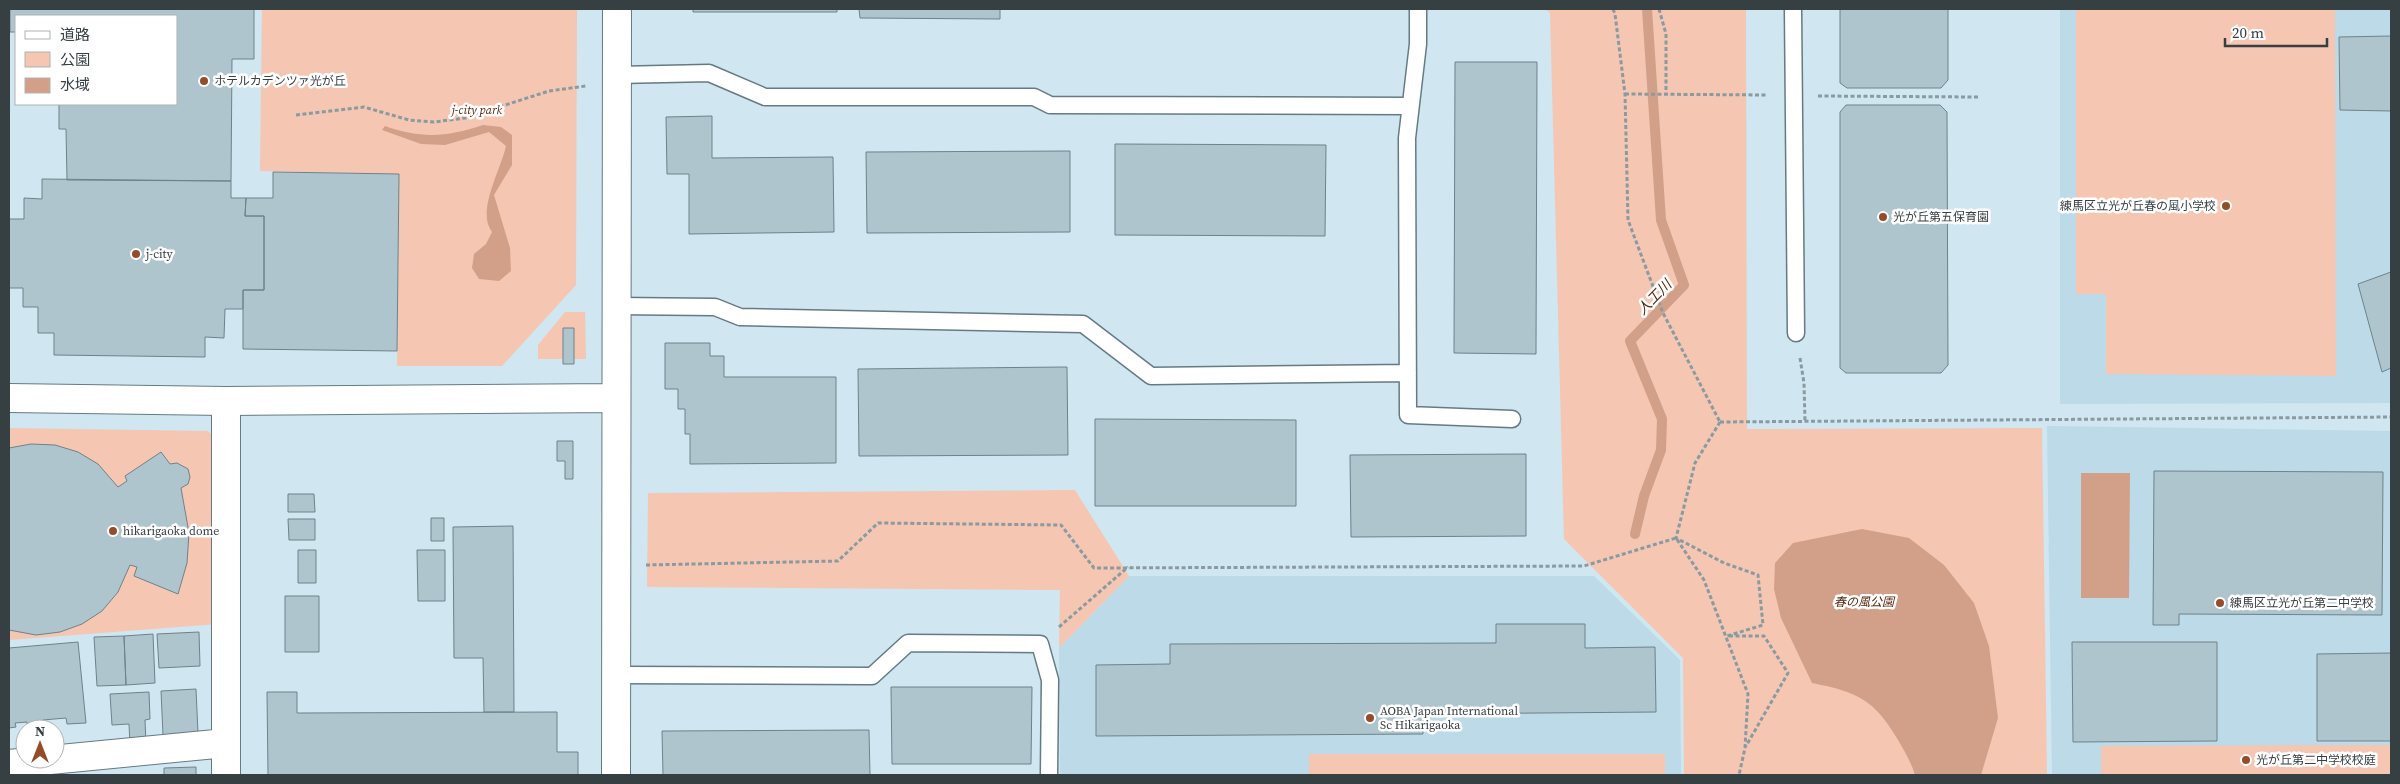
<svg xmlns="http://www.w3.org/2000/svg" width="2400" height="784" viewBox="0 0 2400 784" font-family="'Source Serif 4','Noto Sans JP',serif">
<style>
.built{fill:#bcdae7}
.green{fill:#f5c6b1}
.water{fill:#d2a089}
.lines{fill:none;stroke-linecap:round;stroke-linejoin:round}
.stream{stroke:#d2a089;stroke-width:10}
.building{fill:#afc5ce;stroke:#6e828a}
.lane-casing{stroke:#667a83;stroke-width:19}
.street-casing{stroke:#667a83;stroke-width:30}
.secondary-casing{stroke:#667a83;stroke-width:30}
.path{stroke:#8a9aa1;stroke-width:3;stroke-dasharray:4 2.5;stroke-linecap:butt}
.lane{stroke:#fff;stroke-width:16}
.street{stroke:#fff;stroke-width:28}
.secondary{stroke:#fff;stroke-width:28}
.poi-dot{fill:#944c29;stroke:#fff;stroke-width:2}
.labels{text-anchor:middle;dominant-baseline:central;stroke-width:5;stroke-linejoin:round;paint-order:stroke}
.poi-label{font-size:12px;fill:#363f42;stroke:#fff;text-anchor:start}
.park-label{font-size:12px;font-style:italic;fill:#55260d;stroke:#fff}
.water-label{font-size:14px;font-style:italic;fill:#54250d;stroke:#fff}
</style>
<rect width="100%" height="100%" fill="#d0e6f0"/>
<path class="built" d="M2060,9H2391V403L2060,404Z
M2047,426L2391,431V775H2052Z
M1129,576H1594L1680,660L1681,775H1060L1059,648Z"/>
<path class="green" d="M262,9H577L576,285L502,366H397L399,174L260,171Z
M1545,9H1746L1747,429L2042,428L2047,775H1684L1683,658L1564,539L1550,13Z
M2076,9H2335L2336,376L2106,374V294H2076Z
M565,312H585L586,359H538V345Z
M9,428L208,431L215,438L218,624L9,640Z
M1075,490L1129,576L1059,648L1060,590L647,587L648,493Z
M2391,745V775H2101V746Z
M1309,754H1665V775H1309Z"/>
<path class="water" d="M483,125L501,127L512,135V165L494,195L510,248L511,271L499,281L479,279L472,268L474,254L486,244L492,232C476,211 501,170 506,146L489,132L445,145L421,144L382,130L385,126C422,139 447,137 483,125Z
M2081,473H2130L2129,598H2081Z
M1862,529L1909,538L1944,565L1974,603L1989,646L1998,718L1981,775H1915C1911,762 1905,752 1898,740C1874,699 1857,692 1812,683L1781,618L1774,589L1775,563L1793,543Z"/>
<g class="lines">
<path class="stream" d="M1635,534L1644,496L1661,450L1662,419L1630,341L1684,285L1661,220L1647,9"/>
</g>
<path class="building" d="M10,9H254V59H232L231,181L67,180L66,129H59V104H176V16H16V32H10Z
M693,9H837V12H693Z
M859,9H1000V19L860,18Z
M1840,9H1948V80L1941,88H1847L1840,83Z
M2391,36V111L2340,110L2339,37Z
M1455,62H1537L1536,354L1454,353Z
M1846,105H1940L1947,112L1948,365L1941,373H1846L1840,368V112Z
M712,116V158L833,157L834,232L689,234V174H667L666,117Z
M1115,144L1326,145L1325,236L1115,235Z
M1070,151V232L867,233L866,152Z
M273,172L399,174L397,351L243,349V290H264V216H245L246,198H273Z
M42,179L231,181V198H246L245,216H264V290H243V309H225L224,338L205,337V357L54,355V333H38V307H23V288H9V219H24V198L42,199Z
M2391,272V368L2382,372L2358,284Z
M563,328H574V364H563Z
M665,343H710V356H724V377H836V463L690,464V434H685V409H678V389H665Z
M1067,367L1068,455L859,456L858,369Z
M1095,419L1296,420V506H1095Z
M557,441H573V479H565V461H557Z
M31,444L55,445L78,452L98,464L118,487L127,481L125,476L161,452L170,464L177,463L188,469L190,477L188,484L181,488L189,533L187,563L178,594L134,576L137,567L130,565L118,592L102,611L82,624L60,632L36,635L9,630V448Z
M1526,454V536L1351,537L1350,455Z
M2154,471L2383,472L2382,615L2179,614V625H2153Z
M288,494H314L315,512H288Z
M431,518H444V541H431Z
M288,519H315V540H289Z
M513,526L514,712H484L483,658H454L453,527Z
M298,550H316V583H298Z
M417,550H445V601H418Z
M285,596H319V652H285Z
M1496,624H1585V648L1655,647L1656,712L1423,714V734L1096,736V665L1170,664V644L1496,643Z
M199,632L200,666L159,668L157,634Z
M153,634L155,683L126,685L124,636Z
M124,636L126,685L97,686L94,637Z
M78,642L86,723L67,724L66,718L43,720L44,726L27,727V722L15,723L16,727L9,728V648Z
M2072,642H2217V741L2073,742Z
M2391,653V741H2317V654Z
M891,687H1032L1031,764H892Z
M196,689L198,733L163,735L161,691Z
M149,692L150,719L145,720L146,744L130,745L129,724L112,725L110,694Z
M267,692H297V713L557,712V752H578V775H268Z
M869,730L870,775H663L662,731Z
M196,767V775H164V768Z"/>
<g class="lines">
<g class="lane-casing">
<path id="lane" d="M1418,9V44L1407,138L1408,415L1512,419
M1793,9L1796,333
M617,75L709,73L765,97H1034L1050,105L1410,106
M616,306L715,307L740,317L1083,324L1151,376L1408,373
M616,675L872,676L908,643L1040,644L1050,680L1049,775"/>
</g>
<g class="street-casing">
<path id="street" d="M9,764L226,743
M226,775V401"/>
</g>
<g class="secondary-casing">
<path id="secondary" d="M9,398L226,401L616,398
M616,775L617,9"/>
</g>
<path class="path" d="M1613,9L1615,14L1625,94L1628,220L1663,313L1720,422
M1659,9L1666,34V95
M1625,94L1767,95
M1818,96L1978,97
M296,115L364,107L409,120L434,122L465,118L549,91L586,86
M1800,358L1804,383L1805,421
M1720,422L2391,417
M1720,422L1695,463L1676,538L1724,563L1758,575L1763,625L1727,636H1764L1788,673L1746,746
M646,565L838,561L878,523L1061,525L1094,568L1584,566L1676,538L1704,580L1748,694L1745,748L1739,775
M1059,627L1128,567"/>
<use href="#lane" class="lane"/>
<use href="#street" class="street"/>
<use href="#secondary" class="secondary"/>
</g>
<g class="poi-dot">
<circle cx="204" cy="81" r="5"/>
<circle cx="2226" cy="206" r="5"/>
<circle cx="1883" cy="217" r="5"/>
<circle cx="136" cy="254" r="5"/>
<circle cx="113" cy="531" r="5"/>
<circle cx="2220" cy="603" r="5"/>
<circle cx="1370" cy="718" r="5"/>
<circle cx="2246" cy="760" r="5"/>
</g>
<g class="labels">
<g class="poi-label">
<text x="214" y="81">ホテルカデンツァ光が丘</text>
<text x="2216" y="206" text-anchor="end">練馬区立光が丘春の風小学校</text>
<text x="1893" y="217">光が丘第五保育園</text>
<text x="146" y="254">j-city</text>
<text x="123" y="531">hikarigaoka dome</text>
<text x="2230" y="603">練馬区立光が丘第二中学校</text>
<text x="1380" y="711">AOBA Japan International<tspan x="1380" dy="14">Sc Hikarigaoka</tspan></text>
<text x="2256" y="760">光が丘第二中学校校庭</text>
</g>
<g class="park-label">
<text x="477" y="110">j-city park</text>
<text x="1864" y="602">春の風公園</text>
</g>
<g class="water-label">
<text transform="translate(1654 297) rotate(-46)">人工川</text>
</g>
</g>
<rect width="2400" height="784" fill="none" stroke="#363f42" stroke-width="20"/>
<rect x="15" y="15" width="162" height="90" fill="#ffffff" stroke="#afb2b3"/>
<rect x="25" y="31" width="25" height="8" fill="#ffffff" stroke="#afb2b3"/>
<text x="60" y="40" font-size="15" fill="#363f42">道路</text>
<rect x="25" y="52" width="25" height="15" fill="#f5c6b1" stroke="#afb2b3"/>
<text x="60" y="65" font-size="15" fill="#363f42">公園</text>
<rect x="25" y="78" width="25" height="15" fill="#d2a089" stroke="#afb2b3"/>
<text x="60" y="90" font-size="15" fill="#363f42">水域</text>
<g transform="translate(40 744)"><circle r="24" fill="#ffffff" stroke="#afb2b3"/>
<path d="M0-4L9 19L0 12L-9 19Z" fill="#944c29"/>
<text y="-8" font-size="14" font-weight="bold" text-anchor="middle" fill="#363f42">N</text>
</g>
<path d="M2225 38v8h102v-8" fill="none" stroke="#363f42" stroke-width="2.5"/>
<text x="2232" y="38" font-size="15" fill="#363f42" stroke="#ffffff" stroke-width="4" paint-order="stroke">20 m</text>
</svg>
